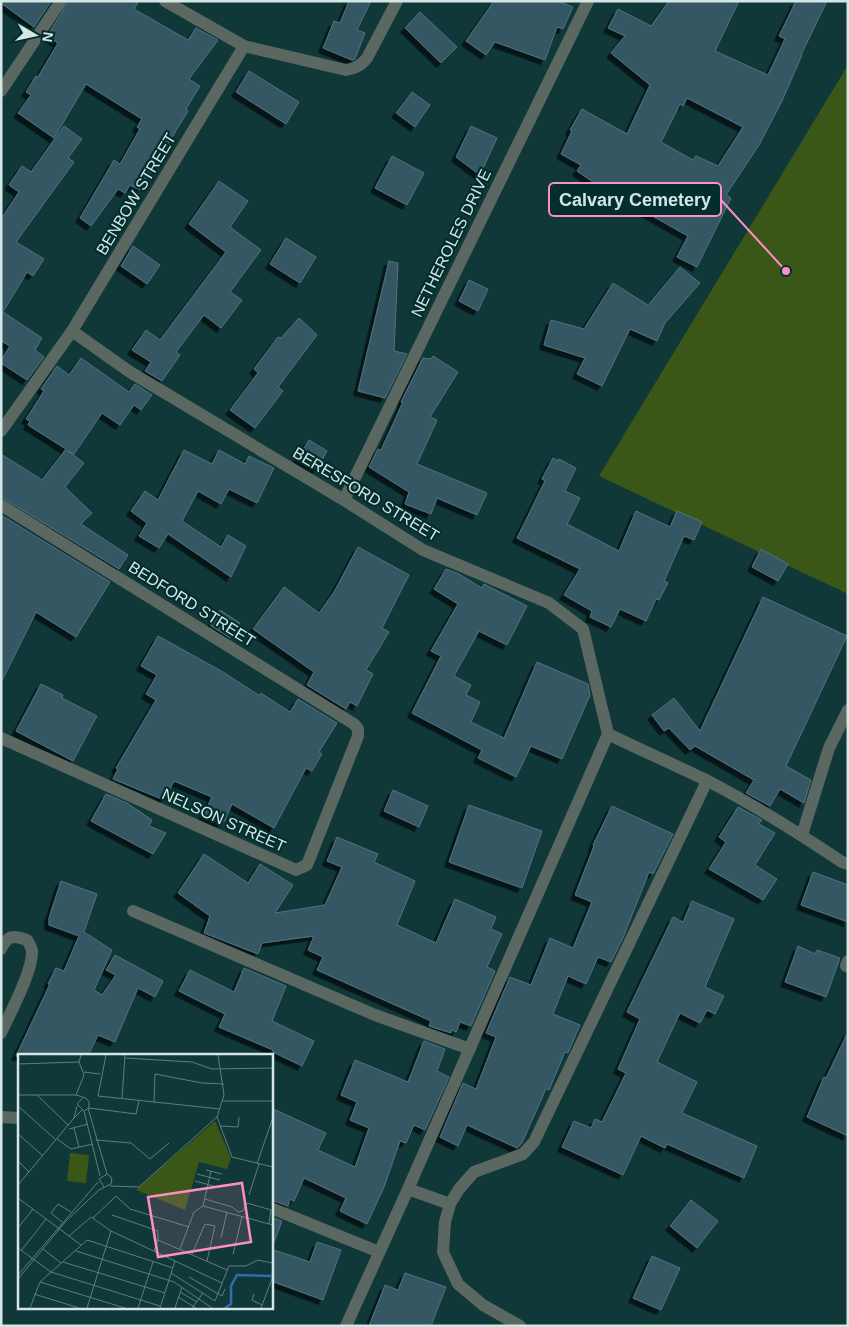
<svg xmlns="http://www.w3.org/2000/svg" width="849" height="1327" viewBox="0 0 849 1327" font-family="Helvetica,sans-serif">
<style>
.green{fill:#3b5718}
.building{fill:#365764;stroke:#507280;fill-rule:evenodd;filter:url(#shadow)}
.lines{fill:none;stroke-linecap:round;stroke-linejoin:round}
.minor{stroke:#5b6861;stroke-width:12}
.labels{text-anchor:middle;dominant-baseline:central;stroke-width:4.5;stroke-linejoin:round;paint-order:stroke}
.street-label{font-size:16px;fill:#d2e7e6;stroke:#042e2e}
.inset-river{fill:none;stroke:#3269b1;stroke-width:2.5}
.inset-road{fill:none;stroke:#5e7e7e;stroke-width:1}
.view{fill:#fc8fc3;fill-opacity:0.15;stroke:#fc8fc3;stroke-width:2.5}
.inset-edge{fill:none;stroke:#d2e7e6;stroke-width:2.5}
.leader{fill:none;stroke:#fc8fc3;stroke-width:2}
.callout-dot{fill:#fc8fc3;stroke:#042e2e;stroke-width:2}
.callout{fill:#042e2e;stroke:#fc8fc3;stroke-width:2}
.callout-label{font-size:18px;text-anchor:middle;font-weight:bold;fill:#d2e7e6}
</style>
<defs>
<filter id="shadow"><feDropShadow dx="-4.5" dy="4.5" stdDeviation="0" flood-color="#0009"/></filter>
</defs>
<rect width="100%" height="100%" fill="#103838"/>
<path class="green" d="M848,65V594L599,476Z"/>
<path class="building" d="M1,1H51L34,27L1,3Z
M69,1H139L134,9L188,40L196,28L218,40L189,79L200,86L186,109L188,111L140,190L130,185L125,193L118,189L91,226L80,218L114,160L120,164L140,129L137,127L142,119L86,84L54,138L18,113L31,95L26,92L36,76L38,77L58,43L47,36Z
M349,1H371L357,30L365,33L355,59L352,60L323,48L334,21L340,23Z
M494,1H558L573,7L563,29L557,27L545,60L495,42L486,55L466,41Z
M669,1H739L715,51L768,75L785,39L779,36L796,1H827L801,55H802L782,101L759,145L726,195L731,198L697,267L677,257L688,236L640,209L642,205L593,182L577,171L581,165L561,154L572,131L570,130L582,109L627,134L650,85L611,53L625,36L608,28L618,9L651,26ZM687,98L743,127L718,166L696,156L693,160L661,142L680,104L683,106Z
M420,12L457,47L441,63L405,28Z
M249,71L299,102L286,124L236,92Z
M412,92L430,105L415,127L396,113Z
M64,126L82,139L68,158L74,162L16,242L44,259L33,276L27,272L3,312L42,338L35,350L44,357L27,380L1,363V360L10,346L1,341V219L19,192L9,185L22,166L31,172Z
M471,126L497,138L480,175L456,157Z
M392,156L424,173L407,205L375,188Z
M219,181L248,201L230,227L261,250L230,292L242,300L221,328L204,315L176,352L180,355L162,381L145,371L151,362L132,350L146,330L160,340L226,252L189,224Z
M286,238L316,257L300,283L270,264Z
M133,246L160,265L147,284L121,266Z
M389,261L398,263L394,351L407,354L385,398L358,391Z
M680,267L700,283L665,323L657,341L630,329L602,386L577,374L585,358L544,345L551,320L584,329L613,283L648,305Z
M469,280L488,289L478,311L459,301Z
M299,318L317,335L278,387L283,391L255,428L230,410L258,373L254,369L278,337L281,338Z
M433,356L458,372L430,417L437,420L417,464L487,493L477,515L437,498L431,514L405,504L409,492L369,467L378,449L381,450L403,402H401L423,358L431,359Z
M81,358L129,392L135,384L152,395L141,410L134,405L120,425L102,413L74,454L68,451L84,463L65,487L92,513L81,524L128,555L119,569L1,497V454L42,480L66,449L28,425L30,421L26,419L44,391L41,389L57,366L69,375Z
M309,440L327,451L317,469L298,458Z
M184,450L212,464L219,450L245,464L249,456L274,468L257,503L229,489L221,504L198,491L182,521L221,547L228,535L246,546L231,577L168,534L159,548L139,536L147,523L131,511L145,491L158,500Z
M553,458L558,461L559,459L576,468L565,491L580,498L567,524L619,551L636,511L670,527L677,511L702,522L694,540L684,536L664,581L668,583L659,600L656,599L646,621L620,609L611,627L590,617L592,611L564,595L580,569L517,538L545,481L542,479Z
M1,515L110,582L76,637L36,612L1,683Z
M358,547L409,575L382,628L389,632L366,670L373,674L357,706L350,702L346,709L307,685L314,672L253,629L284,587L319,613L334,592Z
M761,549L788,564L778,581L752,567Z
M446,569L459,574L482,588L484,584L527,606L507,645L479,631L454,676L471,685L466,695L480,702L471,722L504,738L537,662L588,684L590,695L562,759L531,746L516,777L478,758L482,750L412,713L441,656L431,651L458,604L434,589Z
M763,597L847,636L786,766L811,780L804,803L780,789L770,806L746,793L754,780L695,746L690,750L669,728L664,731L652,715L674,698L700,731Z
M220,610L240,623L230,638L210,625Z
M158,636L223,672L260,696L261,693L290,712L298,699L337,723L319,752L322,754L312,771L306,768L274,828L232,804L224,822H217L203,816L212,797L174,781L164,800L113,779L118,769L116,768L156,700L146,694L157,675L141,666Z
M41,684L63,695L62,698L97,716L73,761L16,731Z
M393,790L428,806L419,827L384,811Z
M106,794L127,803L152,820L149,826L166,833L153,854L91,821Z
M469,805L542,831L522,888L449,862Z
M612,806L673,834L653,874L649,872L623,938L611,962L598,957L586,984L568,976L553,1014L580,1025L568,1053L565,1052L549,1090L546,1089L522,1143L517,1148L467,1125L458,1146L440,1137L463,1083L476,1089L496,1037L486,1033L510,977L531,985L550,938L573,948L592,902L575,895L594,846L593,845Z
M738,807L762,820L759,824L775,833L755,865L777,879L763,900L709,869L726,842L719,837Z
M337,837L378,854L374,862L415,881L397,925L436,943L455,899L496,917L491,929L502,934L487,967L495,971L471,1026L460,1022L456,1032L452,1030L451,1033L429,1026L431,1021L317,970L323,957L308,950L314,936L262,943L258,954L204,933L210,916L178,893L204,854L248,883L260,864L293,885L275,913L325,905L342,867L327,861Z
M813,872L848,885V922L801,905Z
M61,881L97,894L84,932L112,950L94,990L102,995L116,975L106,970L115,955L163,981L155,997L138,988L115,1042L98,1035L88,1056H16L50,984H48L56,968L64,971L79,936L49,925V918Z
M692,901L734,919L705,987L724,996L715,1014L707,1010L700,1023L680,1013L657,1062L697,1082L682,1113L757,1146L744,1178L667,1144L665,1148L641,1136L623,1175L562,1147L574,1121L591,1128L595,1119L602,1122L626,1073L618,1069L640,1019L627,1012L673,917L683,922Z
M798,946L815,954L817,950L840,958L826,997L785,982Z
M244,968L286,986L272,1021L314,1041L302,1066L273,1052V1050L219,1027L225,1014L179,991L190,970L234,992Z
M848,1032V1136L807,1117L824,1077L826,1078Z
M424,1041L445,1049L437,1071L449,1077L425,1130L414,1125L406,1143L400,1141L384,1187L367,1224L340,1211L346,1198L304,1178L294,1201L290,1199L288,1206L271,1200V1108L326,1133L318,1150L355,1167L369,1128L350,1120L357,1102L341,1095L355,1060L408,1082Z
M691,1200L718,1221L697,1248L670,1226Z
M271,1217L282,1221L273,1245H271Z
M317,1242L341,1250L323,1300L271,1281V1249L310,1262Z
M652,1256L680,1268L661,1310L633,1298Z
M405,1273L446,1287L431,1326H369L385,1285L398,1290Z"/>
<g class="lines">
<path class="minor" d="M244,46L346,70C355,68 361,66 367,58L397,1
M1,91L61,1
M72,331L130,372L344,500L423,550L549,603L583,629L608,734
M1,431L72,331L244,46L165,1
M344,500L588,1
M1,505L354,724L358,729V736L307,865L296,870L1,738
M802,835L829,748L848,710
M133,911L375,1015L470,1049
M1,949C7,935 14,935 27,940C29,943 31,946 32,951C33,971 10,1013 1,1033
M846,966L848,961
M1,1117L19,1118
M408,1189L450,1204
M271,1208L379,1252
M346,1326L408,1189L608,734C641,750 675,765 708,781C754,805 799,833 842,862L848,864
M520,1326L483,1305L458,1284L443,1252L445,1222L450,1204L459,1189L474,1172L523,1154L534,1142L707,781"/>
</g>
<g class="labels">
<g class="street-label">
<text transform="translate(136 194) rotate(-59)">BENBOW STREET</text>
<text transform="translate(451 243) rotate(-64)">NETHEROLES DRIVE</text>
<text transform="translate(366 494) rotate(31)">BERESFORD STREET</text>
<text transform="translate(192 604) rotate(32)">BEDFORD STREET</text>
<text transform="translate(224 820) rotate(24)">NELSON STREET</text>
</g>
</g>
<g transform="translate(18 1054)">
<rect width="255" height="255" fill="#103838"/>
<path d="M197,67L213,104L209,115L181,108L167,156L118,136ZM52,99L71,101L68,129L49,127Z" fill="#3b5718"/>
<path class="inset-river" d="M207,254L213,250V232L219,221L253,222"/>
<path class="inset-road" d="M200,1L206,41L199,63L214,103L255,113M107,4L174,8L194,15L255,14M0,10L61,8M66,18L82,20M0,41H58M19,41L50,71M58,41L68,44L71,48V54L66,57L59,50L65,44M58,41L66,21L61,8L63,1M80,42L202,55M80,42L88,1M104,45L107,1M205,47H255M136,48L137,20L184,29L206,30M0,52L38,86M59,52L56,64L64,56M70,54L89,120M71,54L118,60L121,47M66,57L82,122M202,72L220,73L221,63M56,74L61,93M51,75L70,70M0,80L25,102M39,85L53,95L75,90M78,86L113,89L132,105L151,89M0,107L11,118M239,110L255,63M188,116L204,120M193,117L185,152L255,171M179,120L202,126M177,127L199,133M0,131L56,64M92,132L121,133L199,63M231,141L241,110M0,144L63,191M187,145L214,153L220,158L225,157L229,149L253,156L251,170M94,161L140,177V186M75,164L98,142L112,155L171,173M44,168L33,159L40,150L53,158M0,174L15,155M51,182L73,163L93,177L204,229M203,184L209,158M0,194L33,218L142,252M25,195L43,209M162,195L176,158L185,152M3,197L28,165M58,197L156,228L194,254M136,197L140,186L209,216M174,200L187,170L197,172L189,207M215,200L224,163M45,208L147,239M153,219L197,247L211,212H228L240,206L254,209M0,221L80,128M171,223L204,242L207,235M0,225L48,167L81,136L93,130L94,124L89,120L81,125L86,133M22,228L107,254M162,238L179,248M16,240L61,254M236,240L234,246L244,251M160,243L178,254M12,254L22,228L69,186L155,214M69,254L93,177M120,254L135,208M142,254L157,207M157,254L164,233M174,254L185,239M243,254L254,225L255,204"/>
<path class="view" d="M224,129L233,188L140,203L130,143Z"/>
<rect width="255" height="255" class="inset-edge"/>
</g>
<path class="leader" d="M786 271L721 200"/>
<circle class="callout-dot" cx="786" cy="271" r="5"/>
<rect class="callout" x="549" y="183" width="172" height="33" rx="5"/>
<g class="callout-label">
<text x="635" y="206">Calvary Cemetery</text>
</g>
<rect width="849" height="1327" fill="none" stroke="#d2e7e6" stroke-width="5"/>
<g transform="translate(35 35) rotate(99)" stroke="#042e2e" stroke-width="4" paint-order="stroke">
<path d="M0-4L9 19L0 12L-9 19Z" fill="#d2e7e6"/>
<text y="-8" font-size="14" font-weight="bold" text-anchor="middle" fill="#d2e7e6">N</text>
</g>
</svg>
